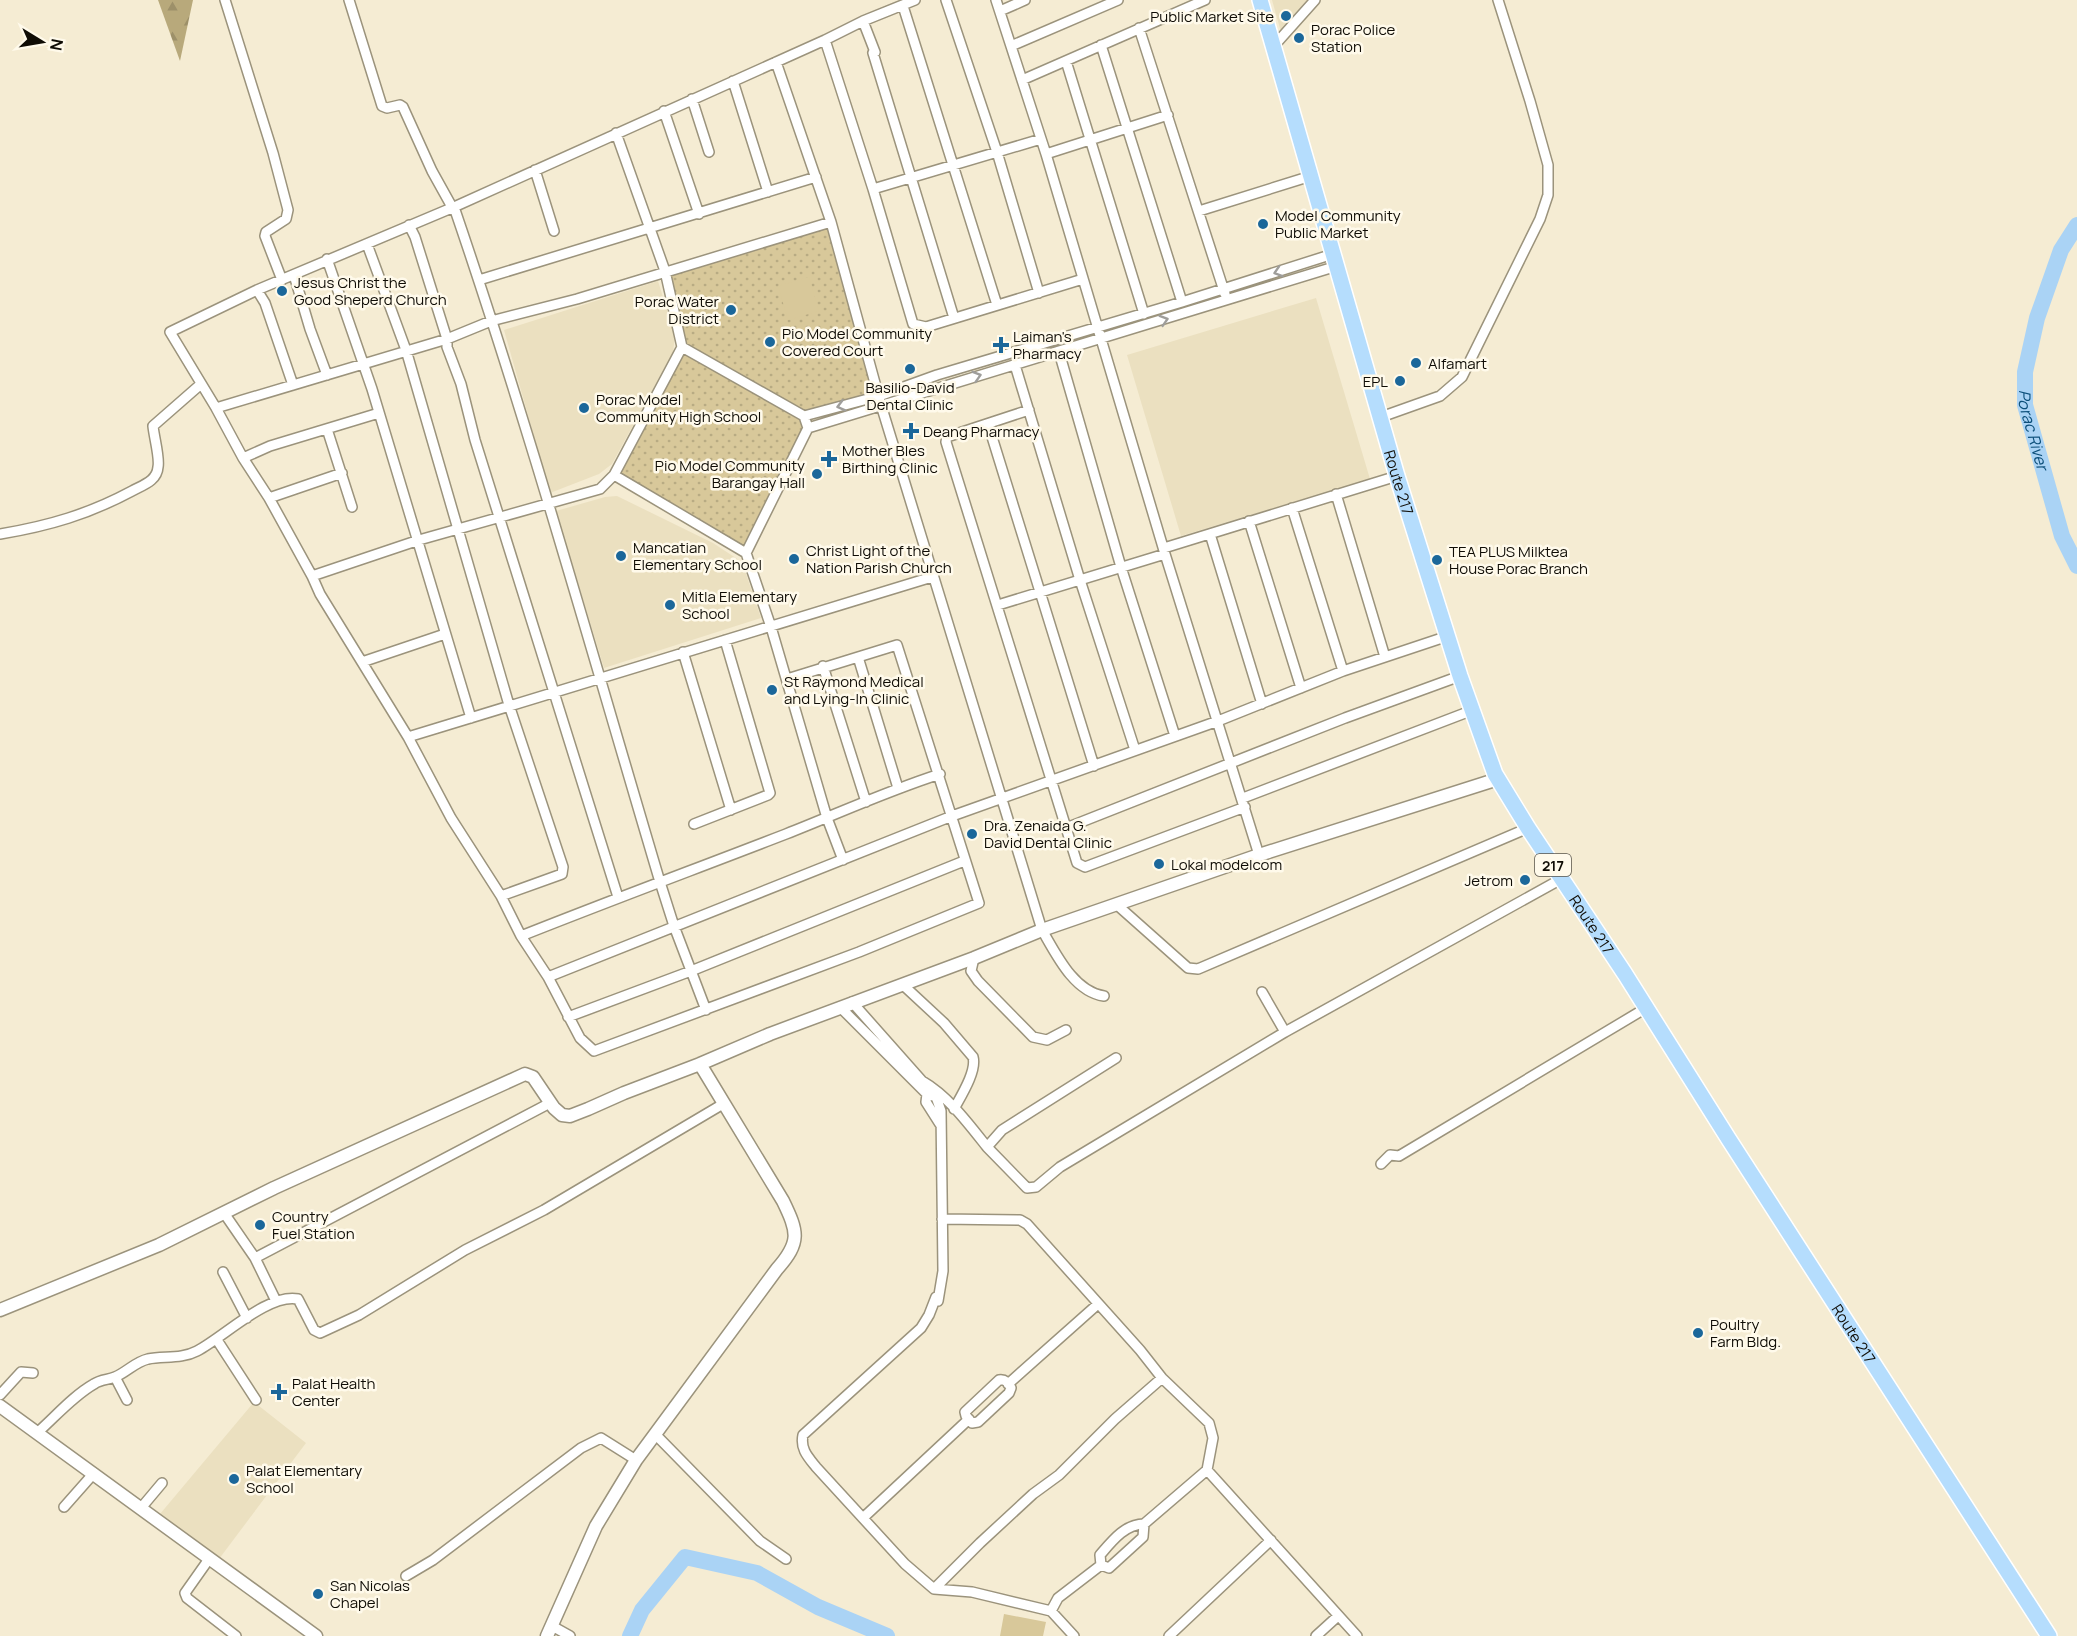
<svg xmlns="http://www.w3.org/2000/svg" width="2077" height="1636" viewBox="0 0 2077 1636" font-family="Manrope,sans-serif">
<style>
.built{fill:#ebe0c0}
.green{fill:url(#green-dots)}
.forest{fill:url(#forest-firs)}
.pitch{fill:#d8c89a}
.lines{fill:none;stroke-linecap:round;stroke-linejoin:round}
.river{stroke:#aad3f5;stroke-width:16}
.minor-casing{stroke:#9b937c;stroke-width:12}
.tertiary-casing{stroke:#9b937c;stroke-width:15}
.primary-casing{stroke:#fff;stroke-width:18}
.minor{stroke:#fff;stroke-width:9}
.tertiary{stroke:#fff;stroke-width:12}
.primary{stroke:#b5ddfd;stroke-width:15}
.oneway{stroke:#9f9e9b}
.poi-dot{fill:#1b679a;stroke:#fffaeb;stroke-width:2}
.labels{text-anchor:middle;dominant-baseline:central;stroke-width:5;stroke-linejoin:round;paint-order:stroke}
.shield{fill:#fffaeb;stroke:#57534a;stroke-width:1.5}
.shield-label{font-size:14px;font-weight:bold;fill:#0f0c05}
.poi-label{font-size:15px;fill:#0f0c05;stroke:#fffaeb;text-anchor:start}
.street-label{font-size:15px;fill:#0f0c05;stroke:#fffaeb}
.water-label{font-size:16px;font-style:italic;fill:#0c4f7a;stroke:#fffaeb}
</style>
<defs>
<pattern id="green-dots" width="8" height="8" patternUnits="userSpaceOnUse" patternTransform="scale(1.5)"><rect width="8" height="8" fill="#d8c89a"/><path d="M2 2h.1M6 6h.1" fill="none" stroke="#b8ab83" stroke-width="1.8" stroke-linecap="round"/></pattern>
<pattern id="forest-firs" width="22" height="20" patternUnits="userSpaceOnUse" patternTransform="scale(1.5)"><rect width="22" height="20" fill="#b8a97b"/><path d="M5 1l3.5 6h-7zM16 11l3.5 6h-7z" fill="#9d9069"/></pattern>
</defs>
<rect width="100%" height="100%" fill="#f5ecd3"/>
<path class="built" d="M1272,0H1308L1281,32Z
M658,281L675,336L673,352L612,464L599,474L550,493L504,330Z
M1316,298L1370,479L1181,536L1127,355Z
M617,496L713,543L742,562L761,618L604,668L556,511L605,497Z
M254,1402L306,1443L219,1559L160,1514Z"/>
<path class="green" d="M831,222L879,396L804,416L808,428L746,553L614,475L682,347L665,271Z"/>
<path class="forest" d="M158,0H193L180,61Z"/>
<path class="pitch" d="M809,277L819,311L788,320L778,286Z
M1004,1614L1046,1622L1043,1636H1000Z"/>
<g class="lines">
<g class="river">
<path id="s1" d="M2077,225L2061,250L2037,318L2025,372V405L2062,536L2077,566"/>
<path d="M630,1636L642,1610L685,1557L757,1573L818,1607L887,1636"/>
</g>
<g class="minor-casing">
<path id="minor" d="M225,0L273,153L288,210L286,219L266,232L265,236L282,280
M349,0L382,106L387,108L400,105L403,107L432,171L452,207
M946,0L997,152L1039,293
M996,0L1046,154L1165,554L1259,855
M903,6L997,305
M1000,11L1025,0
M863,21L875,52L873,53L954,318
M1139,28L1225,294
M825,40L873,189L913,324L926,327L1083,279
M1101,45L1182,302
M1011,46L1118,0
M1273,47L1315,0
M1066,61L1144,314
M776,62L831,222L881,405L1042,930C1056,954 1074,992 1104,996
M1022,80L1205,0
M733,81L768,192
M692,99L709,152
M664,111L699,214
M1046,154L1168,115
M535,170L554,231
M873,189L1041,139
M454,207C530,429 593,657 660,882L674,926L706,1010
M1199,211L1311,176
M409,225L415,237L447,339V347L461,384L475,440L618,897
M367,244L406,350L509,705L563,867L562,874L501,896
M327,259L372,389L471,718
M294,275L310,329L327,375
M479,280L816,177
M257,290L265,303L293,385
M682,347L804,416L808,428L746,553
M1059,352L1121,567L1175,736
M1015,365L1080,580L1135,750
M216,408L447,339L491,321L577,299L831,222
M1029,410L947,437L946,442L1077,863L1085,867L1245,807
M804,416L879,396L937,375L1182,302L1333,254
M1381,417L1440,396L1462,377L1540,219L1548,195V165L1530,101L1498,0
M988,424L1094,766
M808,428L1337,266
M327,429L352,507
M243,458L270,446L379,413
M614,475L746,553L771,627L827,818L843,860
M1336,494L1385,657
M269,498L342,473
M1292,508L1343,671
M1249,521L1301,688
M0,534C49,526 89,514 132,491C143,485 157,481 158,467C160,458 154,437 153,426L201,384
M1210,534L1262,704
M1164,548L1397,476
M312,576L419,540L600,489L614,475L682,347L665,271L616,133
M998,605L1165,554
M683,652L731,810
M858,657L898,788
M362,662L445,634
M823,666L866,802
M787,679L897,645L979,903L859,952L594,1051L580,1038L548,977L521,936L501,896L451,818L408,737L320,594L312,576L269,498L243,458L216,408L170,332L257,290L454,207L825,40L863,21L915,0
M408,737L932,577
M1243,798L1473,710
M694,824L768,795L770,793L725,640
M1066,828L1345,718L1460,676
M1116,904L1188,968L1198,969L1528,828
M521,936C609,901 698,868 786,834C837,814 887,791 940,774
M974,958L971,971L978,981L1033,1037L1047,1040L1066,1030
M548,977L952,816L1218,721L1343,671L1448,636
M902,984L944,1023L973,1057C977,1071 961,1096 954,1109
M1262,992L1285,1032
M852,1002L922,1081C948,1096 968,1123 987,1147L1002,1130L1116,1058
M840,1007L927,1094L936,1097L941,1111L943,1271L938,1301L936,1297L929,1315L921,1328L803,1435C800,1449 808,1457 816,1467L905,1564L934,1589L972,1592L1051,1611L1074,1636
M568,1017L691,971L964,861
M927,1094L926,1102L940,1124
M987,1147L1027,1188L1036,1187L1060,1167L1285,1032L1563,878
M1381,1164L1390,1155L1399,1156L1646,1008
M224,1213L255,1258L276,1301
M942,1219L1020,1220L1027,1224L1140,1350L1162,1378L1209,1423L1213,1438L1207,1470L1144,1524L1143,1537L1109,1568L1101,1565L1058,1598L1051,1611
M255,1258L550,1103
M223,1272L247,1318
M217,1340L256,1400
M115,1377L127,1400
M999,1380C1005,1379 1009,1383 1011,1388L1009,1393L978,1422L972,1423L966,1416L965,1412Z
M1008,1384L1098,1304
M0,1395L21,1372L33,1373
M38,1432C56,1416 73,1396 94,1384C101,1379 108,1380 115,1377C127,1372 135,1362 148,1359C164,1356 182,1359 197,1351C224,1337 268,1293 298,1299L314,1330L320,1333L359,1315L465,1250L544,1210L723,1104
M655,1434L760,1541L786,1559
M1207,1470L1357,1636
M64,1507L94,1473
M141,1508L162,1483
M864,1517L969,1419
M209,1559L185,1593L187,1598L236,1636
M1101,1565L1100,1555C1112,1541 1125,1524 1144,1524
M406,1576L433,1560L581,1448L601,1438L636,1460
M934,1589L980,1543L1033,1494L1059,1475L1115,1419L1162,1378
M552,1626L570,1636
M1169,1636L1271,1540
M1316,1636L1338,1616"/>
</g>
<g class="tertiary-casing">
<path id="tertiary" d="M0,1310L159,1245L274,1188L525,1074L533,1077L554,1108L562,1115L570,1116L588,1109L624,1093L700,1064L770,1034L974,958L1042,930L1259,855L1498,779
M0,1406L316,1636
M547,1636L596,1526L636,1460L777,1269C801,1242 798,1232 783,1201L700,1064"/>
</g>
<g class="primary-casing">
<g id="primary">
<path id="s2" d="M1260,0L1397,476L1460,676L1495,774L1528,828L1625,974L1728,1138L2049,1636"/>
</g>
</g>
<use href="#minor" class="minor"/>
<use href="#tertiary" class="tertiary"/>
<use href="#primary" class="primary"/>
</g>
<defs><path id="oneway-chevron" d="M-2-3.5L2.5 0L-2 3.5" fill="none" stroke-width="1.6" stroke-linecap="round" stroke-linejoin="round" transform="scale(1.5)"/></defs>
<g class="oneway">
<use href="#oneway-chevron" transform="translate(1278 272) rotate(162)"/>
<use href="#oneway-chevron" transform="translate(1164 320) rotate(-17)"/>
<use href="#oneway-chevron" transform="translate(977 376) rotate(-17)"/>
<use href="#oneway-chevron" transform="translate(841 406) rotate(165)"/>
</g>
<g class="poi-dot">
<circle cx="1286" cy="16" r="6"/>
<circle cx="1299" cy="38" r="6"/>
<circle cx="1263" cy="224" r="6"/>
<circle cx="282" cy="291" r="6"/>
<circle cx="731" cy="310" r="6"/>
<circle cx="770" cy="342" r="6"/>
<path d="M998 336h6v6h6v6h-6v6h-6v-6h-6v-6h6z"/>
<circle cx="1416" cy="363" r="6"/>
<circle cx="910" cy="369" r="6"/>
<circle cx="1400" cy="381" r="6"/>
<circle cx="584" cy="408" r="6"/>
<path d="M908 422h6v6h6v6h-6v6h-6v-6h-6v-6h6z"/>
<path d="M826 450h6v6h6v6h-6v6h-6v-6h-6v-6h6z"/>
<circle cx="817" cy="474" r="6"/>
<circle cx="621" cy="556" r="6"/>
<circle cx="794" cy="559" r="6"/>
<circle cx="1437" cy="560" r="6"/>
<circle cx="670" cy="605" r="6"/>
<circle cx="772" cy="690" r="6"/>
<circle cx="972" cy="834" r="6"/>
<circle cx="1159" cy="864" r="6"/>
<circle cx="1525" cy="880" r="6"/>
<circle cx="260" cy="1225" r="6"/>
<circle cx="1698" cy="1333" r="6"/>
<path d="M276 1383h6v6h6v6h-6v6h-6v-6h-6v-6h6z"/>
<circle cx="234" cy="1479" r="6"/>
<circle cx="318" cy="1594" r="6"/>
</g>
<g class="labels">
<rect class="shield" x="1535" y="854" width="36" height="22" rx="4.5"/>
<g class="shield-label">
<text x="1553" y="865">217</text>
</g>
<g class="poi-label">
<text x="1274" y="16" text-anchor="end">Public Market Site</text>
<text x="1311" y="29">Porac Police<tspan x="1311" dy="17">Station</tspan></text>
<text x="1275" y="215">Model Community<tspan x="1275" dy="17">Public Market</tspan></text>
<text x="294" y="282">Jesus Christ the<tspan x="294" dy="17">Good Sheperd Church</tspan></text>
<text x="719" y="301" text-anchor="end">Porac Water<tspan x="719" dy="17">District</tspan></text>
<text x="782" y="333">Pio Model Community<tspan x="782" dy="17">Covered Court</tspan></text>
<text x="1013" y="336">Laiman's<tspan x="1013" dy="17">Pharmacy</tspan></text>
<text x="1428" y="363">Alfamart</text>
<text x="1388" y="381" text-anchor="end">EPL</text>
<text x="910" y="387" text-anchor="middle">Basilio-David<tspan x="910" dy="17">Dental Clinic</tspan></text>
<text x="596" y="399">Porac Model<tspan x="596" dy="17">Community High School</tspan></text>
<text x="923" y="431">Deang Pharmacy</text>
<text x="842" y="450">Mother Bles<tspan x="842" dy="17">Birthing Clinic</tspan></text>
<text x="805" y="465" text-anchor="end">Pio Model Community<tspan x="805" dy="17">Barangay Hall</tspan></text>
<text x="633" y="547">Mancatian<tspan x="633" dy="17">Elementary School</tspan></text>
<text x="806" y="550">Christ Light of the<tspan x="806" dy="17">Nation Parish Church</tspan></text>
<text x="1449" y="551">TEA PLUS Milktea<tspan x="1449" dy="17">House Porac Branch</tspan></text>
<text x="682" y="596">Mitla Elementary<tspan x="682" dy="17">School</tspan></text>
<text x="784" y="681">St Raymond Medical<tspan x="784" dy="17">and Lying-In Clinic</tspan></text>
<text x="984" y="825">Dra. Zenaida G.<tspan x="984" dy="17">David Dental Clinic</tspan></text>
<text x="1171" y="864">Lokal modelcom</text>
<text x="1513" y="880" text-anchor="end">Jetrom</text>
<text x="272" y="1216">Country<tspan x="272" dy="17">Fuel Station</tspan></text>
<text x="1710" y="1324">Poultry<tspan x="1710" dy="17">Farm Bldg.</tspan></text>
<text x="292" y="1383">Palat Health<tspan x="292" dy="17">Center</tspan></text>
<text x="246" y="1470">Palat Elementary<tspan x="246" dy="17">School</tspan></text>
<text x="330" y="1585">San Nicolas<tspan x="330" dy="17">Chapel</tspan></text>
</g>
<g class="street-label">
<text stroke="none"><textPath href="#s2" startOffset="502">Route 217</textPath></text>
<text stroke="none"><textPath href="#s2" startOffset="988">Route 217</textPath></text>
<text stroke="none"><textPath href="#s2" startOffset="1474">Route 217</textPath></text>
</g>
<g class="water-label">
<text stroke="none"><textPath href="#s1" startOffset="216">Porac River</textPath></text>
</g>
</g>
<g transform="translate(42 42) rotate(101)" stroke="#fffaeb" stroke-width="4.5" paint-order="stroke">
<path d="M0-4.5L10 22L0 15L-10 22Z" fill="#0f0c05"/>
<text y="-9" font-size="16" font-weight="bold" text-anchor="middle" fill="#0f0c05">N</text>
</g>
</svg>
